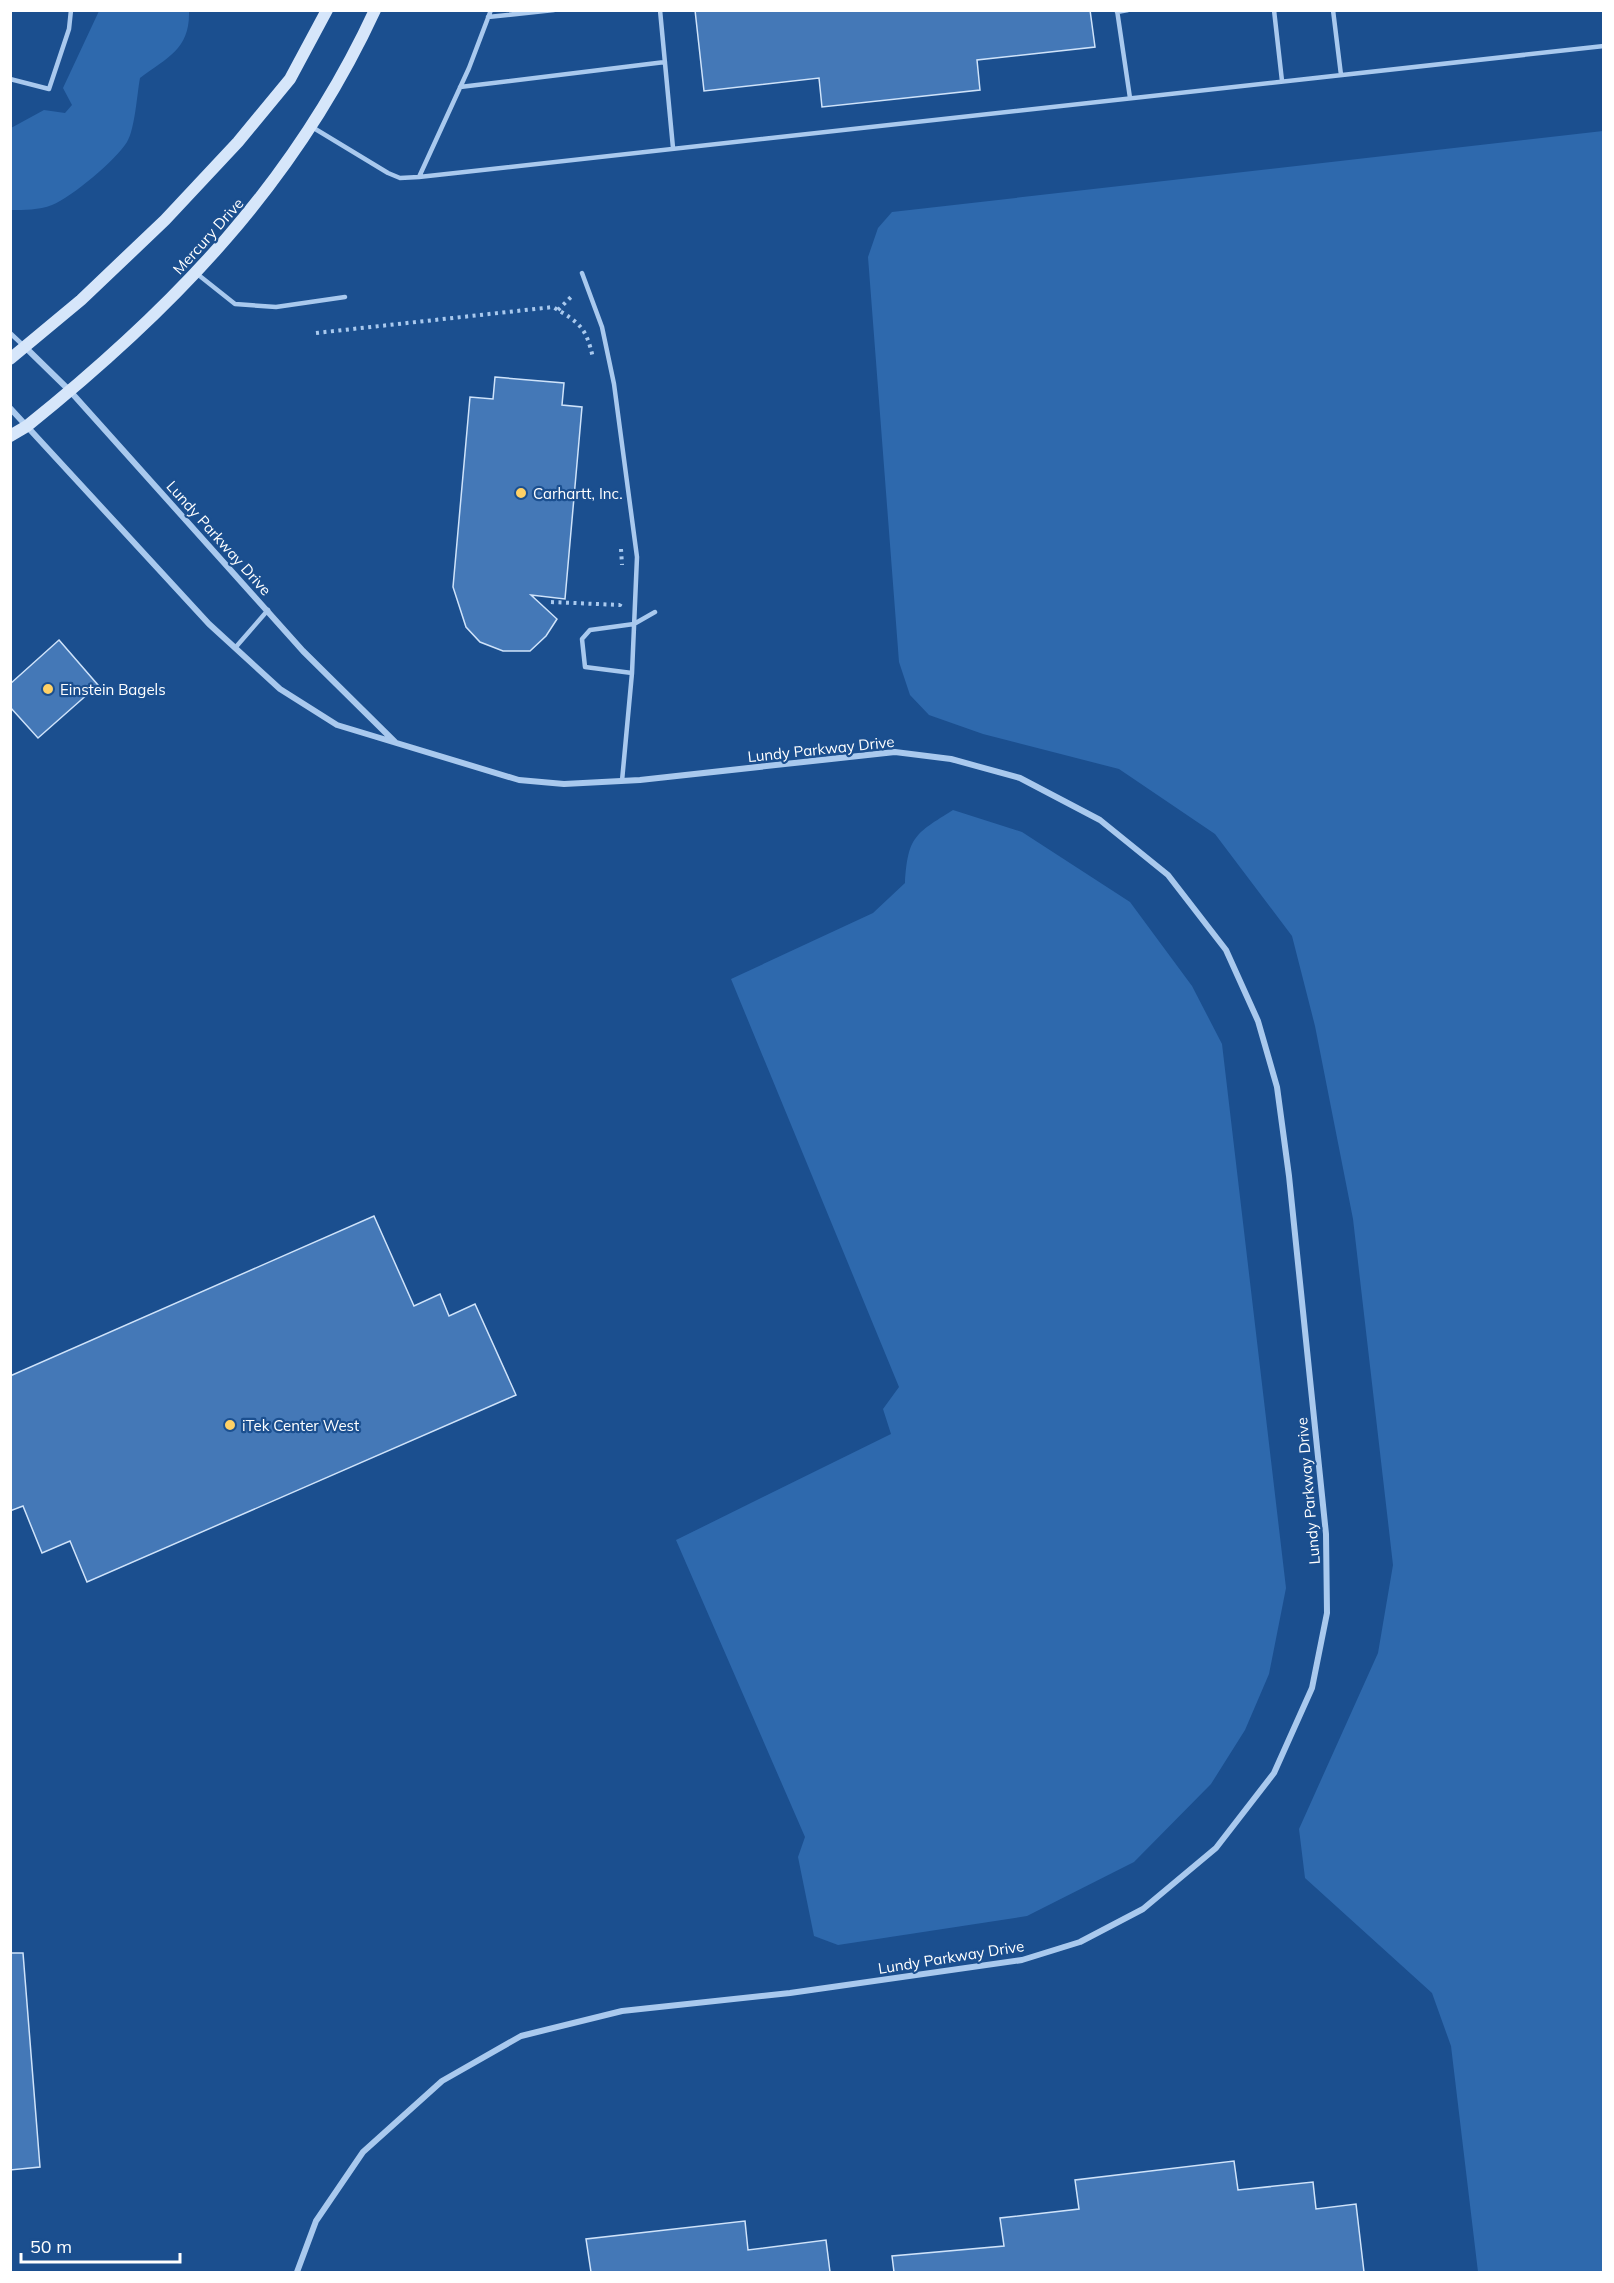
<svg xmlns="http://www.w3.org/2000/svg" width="1614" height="2283" viewBox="0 0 1614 2283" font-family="Mulish,sans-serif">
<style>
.green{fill:#2e69ad}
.building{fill:#4478b7;stroke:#cfe3fa;stroke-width:1.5}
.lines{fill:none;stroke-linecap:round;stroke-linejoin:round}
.path{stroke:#a9c9ee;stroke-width:4;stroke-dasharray:3 4.5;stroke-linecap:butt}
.lane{stroke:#a9c9ee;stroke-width:4.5}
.street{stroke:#a9c9ee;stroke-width:6}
.secondary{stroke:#d6e6fa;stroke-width:12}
.poi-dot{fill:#ffd166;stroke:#1b4f8f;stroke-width:2}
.labels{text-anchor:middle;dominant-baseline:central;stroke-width:4.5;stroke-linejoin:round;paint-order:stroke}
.street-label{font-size:15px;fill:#fff;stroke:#1b4f8f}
.poi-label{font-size:15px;fill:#fff;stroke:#1b4f8f;text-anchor:start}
</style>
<rect width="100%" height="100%" fill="#1b4f8f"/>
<path class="green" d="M99,11H189C190,49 168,57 140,78C137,94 135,129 127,142C116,160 72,197 52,205C39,210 24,210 11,210V128L44,110L65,113L72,105L63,88Z
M1603,131V2272H1478L1451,2046L1432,1993L1305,1878L1299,1829L1378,1653L1393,1565L1353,1219L1315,1026L1292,936L1215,834L1119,769L983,734L929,715L910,695L899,662L868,257L878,228L892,212Z
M953,810L1022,832L1130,902L1192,986L1222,1044L1286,1588L1269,1674L1245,1730L1211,1784L1134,1862L1027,1916L838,1945L814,1936L798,1857L805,1837L676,1540L891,1434L883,1409L899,1387L731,979L873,913L905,883C908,836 915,834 953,810Z"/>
<path class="building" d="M695,10H1090L1095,47L977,60L980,90L822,107L819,78L704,91Z
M495,377L564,383L562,405L582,407L565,599L531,595L557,619L546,636L530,651H503L480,642L466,627L453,587L470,397L493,399Z
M59,640L98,685L38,738L10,707V684Z
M374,1216L414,1306L440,1294L449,1316L475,1304L516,1395L87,1582L70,1541L42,1553L23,1506L10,1511V1376Z
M10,1953H23L40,2167L10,2170Z
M1234,2161L1238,2190L1313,2182L1316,2209L1356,2204L1364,2272H894L892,2256L1004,2246L1000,2218L1079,2209L1075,2180Z
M745,2221L748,2250L826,2240L830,2272H591L586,2239Z"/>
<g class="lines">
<path class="path" d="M558,310L571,297
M316,333L553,307C580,323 586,327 593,358
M621,549L622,565
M551,602L620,605L621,603"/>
<path class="lane" d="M660,10L673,148
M1117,10L1130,98
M1274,10L1282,81
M1333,10L1341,75
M1117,12L1128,10
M488,17L554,10
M10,79L49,89L69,29L71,10
M460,87L665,62
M312,127L388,173L400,178L419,177L1604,46
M419,177L469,68L491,10
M196,273L235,304L276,307L345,297
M582,273L602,327L614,384L637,557L632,673L622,781
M10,333L25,347
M235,648L268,610
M632,673L585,667L582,639L590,630L634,624L655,612"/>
<path class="street" d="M25,347L70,391L303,651L395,742
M10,408L209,624L280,689L337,725L519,780L564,784L640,780L895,752L951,759L1020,778L1100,820L1168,875L1226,950L1258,1021L1277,1087L1289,1176L1326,1534L1327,1613L1312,1688L1274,1773L1216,1848L1143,1909L1080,1942L1022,1960L790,1993L622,2011L521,2036L442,2081L363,2152L316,2221L297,2272"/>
<path class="secondary" d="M10,359L81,300L165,220L238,142L290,79L327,10
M10,436L27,426C174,308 295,183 375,10"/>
</g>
<g class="poi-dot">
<circle cx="521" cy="493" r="6"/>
<circle cx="48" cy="689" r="6"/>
<circle cx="230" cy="1425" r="6"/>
</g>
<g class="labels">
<g class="street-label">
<text transform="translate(208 236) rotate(-48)">Mercury Drive</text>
<text transform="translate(219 538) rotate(48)">Lundy Parkway Drive</text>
<text transform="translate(821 749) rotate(-6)">Lundy Parkway Drive</text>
<text transform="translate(1308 1491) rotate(-95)">Lundy Parkway Drive</text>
<text transform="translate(951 1957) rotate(-9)">Lundy Parkway Drive</text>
</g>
<g class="poi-label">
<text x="533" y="493">Carhartt, Inc.</text>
<text x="60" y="689">Einstein Bagels</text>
<text x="242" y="1425">iTek Center West</text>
</g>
</g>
<rect width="1614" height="2283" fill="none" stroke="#ffffff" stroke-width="24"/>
<path d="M21 2253v9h159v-9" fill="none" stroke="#ffffff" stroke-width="3"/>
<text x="30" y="2253" font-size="18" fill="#ffffff" stroke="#1b4f8f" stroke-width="4.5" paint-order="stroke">50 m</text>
</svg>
